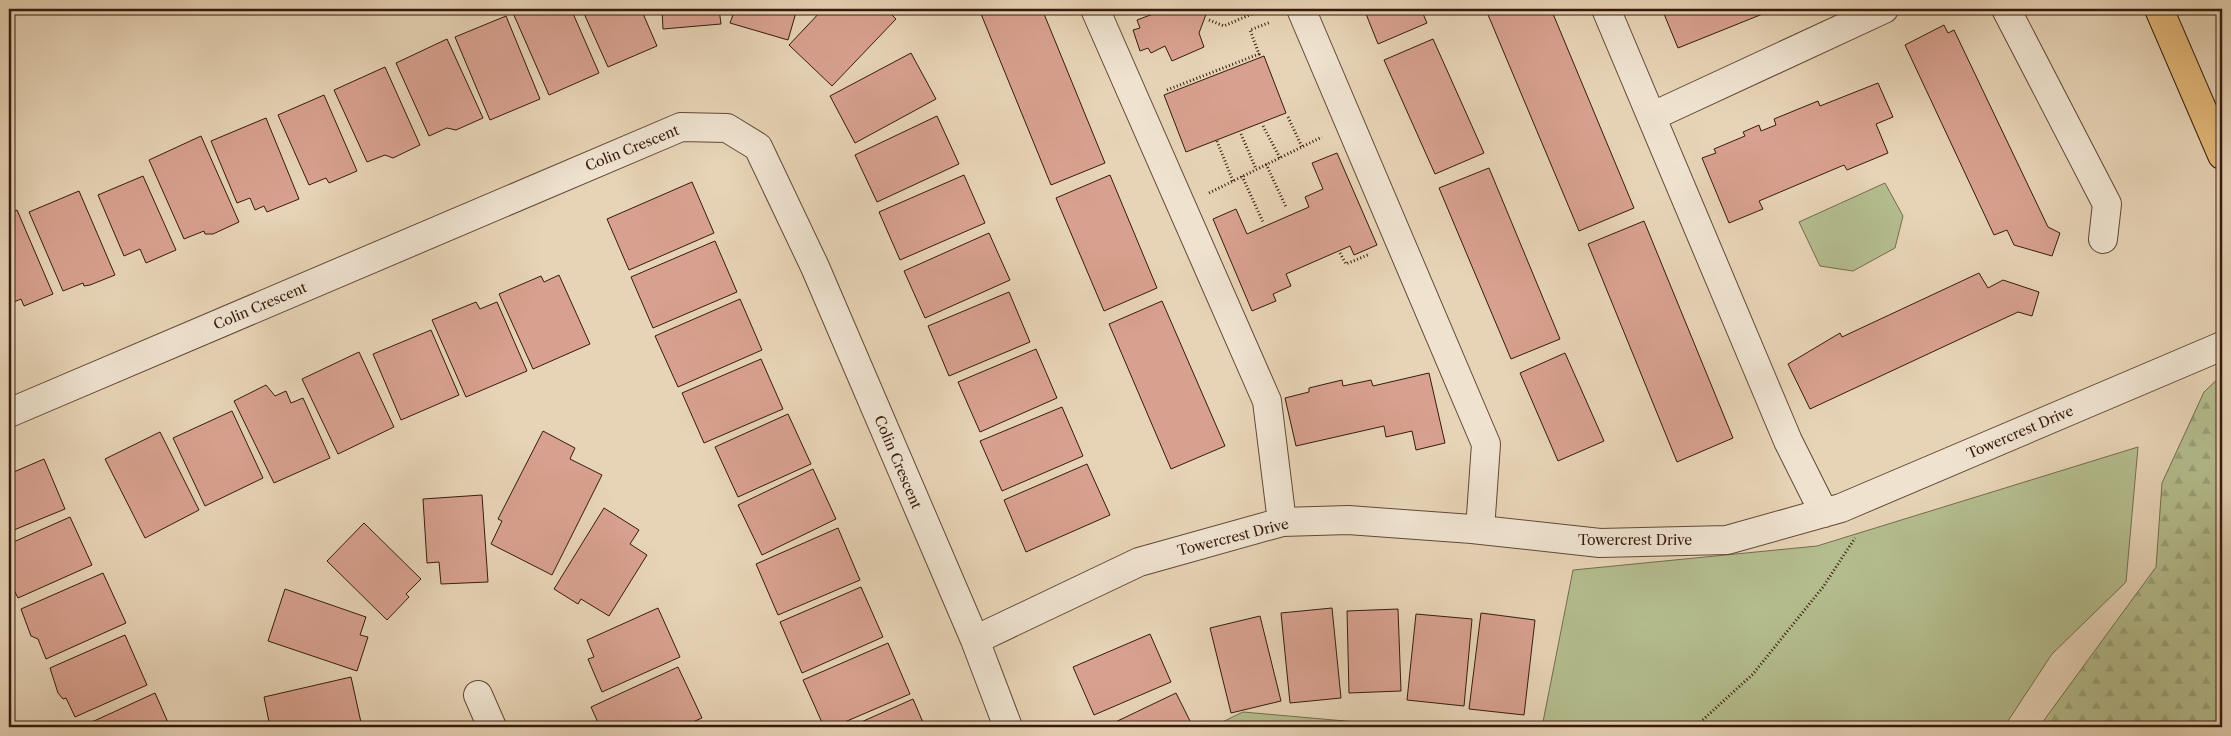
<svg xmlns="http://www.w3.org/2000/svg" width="2231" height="736" viewBox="0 0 2231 736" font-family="'Libre Caslon Text',serif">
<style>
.forest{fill:url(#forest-firs);stroke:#756c4e}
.park{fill:#b4bd8e;stroke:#756c4e}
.building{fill:#d8a18f;stroke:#361a0d}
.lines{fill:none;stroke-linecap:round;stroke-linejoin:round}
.minor-casing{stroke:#624837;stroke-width:30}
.major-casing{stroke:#361a0d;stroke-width:30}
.path{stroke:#361a0d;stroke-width:3;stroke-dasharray:1 2.5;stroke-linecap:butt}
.minor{stroke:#efe3d0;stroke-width:28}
.major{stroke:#e4ba7b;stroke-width:28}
.labels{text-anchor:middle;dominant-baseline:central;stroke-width:5;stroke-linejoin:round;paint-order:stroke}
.street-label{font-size:14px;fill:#361a0d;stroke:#efe3d0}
</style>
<defs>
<pattern id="forest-firs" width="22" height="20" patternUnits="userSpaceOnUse" patternTransform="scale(1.25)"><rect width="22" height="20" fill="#b4bd8e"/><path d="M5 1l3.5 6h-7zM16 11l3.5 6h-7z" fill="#9ba279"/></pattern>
</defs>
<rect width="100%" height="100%" fill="#e7d4b6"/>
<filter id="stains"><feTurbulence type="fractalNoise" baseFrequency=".004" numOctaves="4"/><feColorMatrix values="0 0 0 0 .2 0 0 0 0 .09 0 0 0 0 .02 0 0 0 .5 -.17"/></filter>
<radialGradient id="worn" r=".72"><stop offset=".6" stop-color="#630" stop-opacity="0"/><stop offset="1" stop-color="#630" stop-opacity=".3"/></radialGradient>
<path class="forest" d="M2222,375V727H2039L2156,567L2162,483L2204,392Z"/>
<path class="park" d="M1885,183L1903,216L1895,248L1853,271L1820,266L1799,222Z
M2138,447L2126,582L2052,654L2004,727H1542L1573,570L1817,546Z
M1243,712L1413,727H1212Z"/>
<path class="building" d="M522,9H571L599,73L549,95L513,13Z
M582,9H641L657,46L608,67Z
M662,9H719L721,24L663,29Z
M735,9H797L788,40L730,23Z
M823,9H886L896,19L832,86L789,45Z
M979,9H1042L1105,163L1051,185Z
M1155,9H1208L1199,33L1204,47L1172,61L1165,46L1151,53L1148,48L1140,51L1133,30L1140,28L1137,20L1153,14Z
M1364,9H1421L1427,23L1378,44Z
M1489,9H1551L1634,208L1579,231L1486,10Z
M1662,9H1775L1678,48Z
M506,16L540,99L490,120L455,37Z
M1944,25L1948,33L1954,30L2048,227L2060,233L2052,256L2014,245L2007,230L1994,235L1905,45Z
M447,39L483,118L456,130L447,128L429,136L396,63Z
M1433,39L1484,153L1435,174L1384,60Z
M911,53L936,99L855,143L830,96Z
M1264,56L1286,113L1186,152L1164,95Z
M385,67L420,145L393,158L385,155L367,162L334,90Z
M1878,83L1893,117L1876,124L1888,153L1847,170L1844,165L1759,201L1763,209L1729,223L1702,158L1716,153L1714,149L1745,136L1743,132L1759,125L1761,131L1776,125L1774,119L1818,101L1820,106Z
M324,95L357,171L329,183L326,178L309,185L278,115Z
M937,116L959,164L877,202L855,155Z
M266,118L299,199L267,212L264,206L255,210L250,198L237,203L211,141Z
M201,136L239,222L213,234H205L204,231L184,239L149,160Z
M1337,153L1377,245L1354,255L1350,246L1286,274L1291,286L1273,294L1276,301L1252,311L1213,219L1236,209L1247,234L1309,207L1305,197L1323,189L1312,163Z
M1489,168L1560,339L1511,359L1439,188Z
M964,175L985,223L900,260L879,212Z
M1110,175L1157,288L1104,311L1056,198Z
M143,176L176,250L146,263L140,249L124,256L98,195Z
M692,182L714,233L629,270L607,219Z
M79,191L115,275L90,285L84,286L83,283L63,291L29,212Z
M17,210L53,294L24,306L21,299L9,304V214Z
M1644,221L1733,438L1677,462L1588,244Z
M989,233L1010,280L925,318L904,271Z
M715,241L737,292L653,328L631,277Z
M1979,273L1988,288L2003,280L2039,292L2032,316L2018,312L1810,409L1788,364L1840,333L1842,337Z
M559,275L590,344L533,369L499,294L541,276L544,282Z
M1009,292L1030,342L949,376L928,326Z
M740,299L762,350L678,387L655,336Z
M1162,301L1225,446L1171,469L1109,324Z
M476,302L480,309L497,302L527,371L466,397L432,320Z
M431,330L459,395L401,420L373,354Z
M1036,349L1057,398L980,432L958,382Z
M359,352L394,427L338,454L302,379Z
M1565,353L1604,441L1558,461L1520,373Z
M761,359L783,409L704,443L682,393Z
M1429,373L1445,443L1416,450L1412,431L1386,437L1384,426L1296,446L1285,398L1309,392V388L1342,380L1343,386L1371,380L1373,386Z
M266,385L275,396L286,391L291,403L303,398L330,458L274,483L234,401Z
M1062,407L1083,456L1002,491L980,441Z
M232,411L263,478L205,506L173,438Z
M788,414L811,464L738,497L715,447Z
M543,431L575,448L570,459L602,475L552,575L491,544L502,521L498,519Z
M160,432L199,510L145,538L105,459Z
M44,459L65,509L9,532V474Z
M1087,464L1110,515L1026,552L1004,500Z
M813,469L836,519L762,555L738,505Z
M482,495L488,582L441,584L439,562L427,563L423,499Z
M604,508L639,530L630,544L647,555L609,616L581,599L578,604L554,589Z
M70,517L92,565L18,598L9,580V544Z
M364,523L421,579L406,594L409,597L387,620L327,561Z
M838,528L860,580L778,615L756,564Z
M103,573L126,623L46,659L38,639L31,636L21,609Z
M861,587L883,637L802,673L780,622Z
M285,589L366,617L360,635L368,637L357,671L268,641Z
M658,608L680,657L602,692L588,659L594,657L587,640Z
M1332,608L1341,698L1290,703L1281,613Z
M1398,609L1401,691L1349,693L1347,611Z
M1481,613L1535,620L1524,715L1469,709Z
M1416,614L1472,619L1464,706L1407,700Z
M1260,616L1281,701L1231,713L1210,628Z
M1150,634L1171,682L1094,715L1073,667Z
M125,635L147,685L75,717L66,698L63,699L58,693L50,668Z
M888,643L910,694L833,727H824L803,680Z
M678,667L702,718L681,727H600L591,707Z
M351,677L362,727H270L264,697Z
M155,693L170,727H81Z
M1176,693L1193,727H1105Z
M913,699L925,727H850Z"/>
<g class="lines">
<g class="minor-casing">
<path id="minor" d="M1095,9L1267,401L1282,522
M1301,9L1486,444L1480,530
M1606,9L1788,441L1824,513
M2006,9L2107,204L2103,239
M1653,116L1884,9
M9,413L681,127L727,128L758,147L815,267L975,640L1008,727
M975,640L1139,562L1282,522L1348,520L1472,529L1600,543L1727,540L1841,508L2222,346
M478,695L492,727"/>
</g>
<g class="major-casing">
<path id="major" d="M2159,9L2222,155"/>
</g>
<path class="path" d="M1243,9L1249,15
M1209,20L1224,26L1263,9
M1167,90L1259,54L1250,30L1271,22
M1288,117L1302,147
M1263,126L1280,158
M1241,134L1256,169
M1217,141L1233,181
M1266,164L1286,207
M1242,176L1263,222
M1209,193L1322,137
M1340,253L1346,264L1370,254
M1695,727L1753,674L1823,587L1855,538"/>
<use href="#minor" class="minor"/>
<use href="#major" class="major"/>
</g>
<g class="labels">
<g class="street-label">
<text transform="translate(632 148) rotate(-22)">Colin Crescent</text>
<text transform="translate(260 306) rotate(-23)">Colin Crescent</text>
<text transform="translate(2020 432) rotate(-23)">Towercrest Drive</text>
<text transform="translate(898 462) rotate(67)">Colin Crescent</text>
<text transform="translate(1233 537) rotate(-14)">Towercrest Drive</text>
<text x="1635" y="540">Towercrest Drive</text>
</g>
</g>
<rect width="2231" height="736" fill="none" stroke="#e7d4b6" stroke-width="30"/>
<rect x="10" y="10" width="2211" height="716" fill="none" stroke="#361a0d" stroke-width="2.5"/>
<rect x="15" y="15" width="2201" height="706" fill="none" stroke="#361a0d"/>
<rect width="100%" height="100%" filter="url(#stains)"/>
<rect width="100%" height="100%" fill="url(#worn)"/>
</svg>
